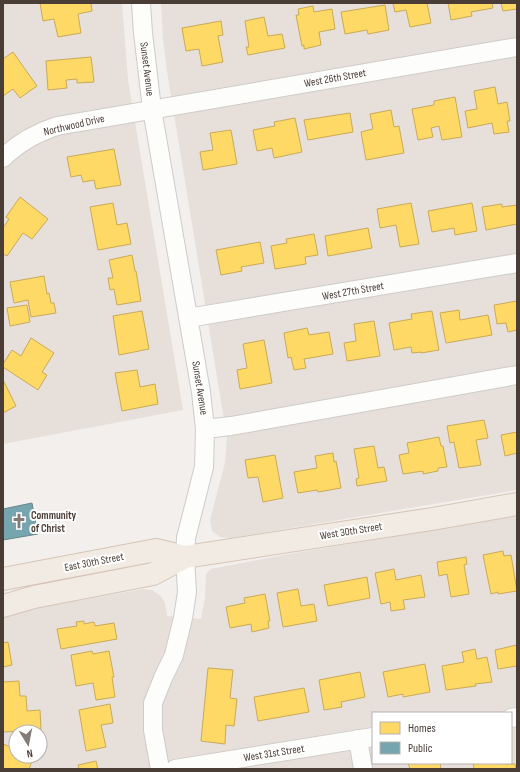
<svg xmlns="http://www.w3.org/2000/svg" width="520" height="772" viewBox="0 0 520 772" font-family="'Sofia Sans Condensed',sans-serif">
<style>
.residential{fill:#e7dfd9;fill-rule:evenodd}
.homes{fill:#ffd966;stroke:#c9aa58}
.public{fill:#76a5af;stroke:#69868b}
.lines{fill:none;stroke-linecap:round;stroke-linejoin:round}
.minor-casing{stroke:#cfcbc8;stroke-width:20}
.major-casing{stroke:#d6c5b7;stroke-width:24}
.minor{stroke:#fdfdfc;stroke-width:18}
.major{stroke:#f2ebe4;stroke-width:22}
.labels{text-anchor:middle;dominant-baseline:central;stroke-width:4;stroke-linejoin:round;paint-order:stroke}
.street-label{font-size:11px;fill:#4a3d36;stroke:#fff}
.poi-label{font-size:11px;font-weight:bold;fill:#4a3d36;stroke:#fff;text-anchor:start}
</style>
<rect width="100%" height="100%" fill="#f2efec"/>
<path class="residential" d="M3,3H122L128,80L183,410L3,444Z
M161,3H517V490L231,538L220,537L212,531L210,520L225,463L227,438L167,71L163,39Z
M517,516V769H3V614L143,589L152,590L161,596L165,603L167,616L201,619L205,598L206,576L207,573L211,569L289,554ZM373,713H511V763H373ZM16,732H40V756H16Z"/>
<path class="homes" d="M40,3H91L92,11L78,14L81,33L58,37L54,19L43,21Z
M393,3H427L431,23L410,27L406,10L395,12Z
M448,3H492L493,8L471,12L472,16L451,20Z
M501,3H517V9L503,11Z
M385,5L389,30L368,34L367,30L345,34L341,12Z
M313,6L314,12L332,9L335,29L319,32L321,45L304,49V45L302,46L296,15H299L298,9Z
M264,17L268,36L282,34L285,48L248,55L246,47H249L245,21Z
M221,21L223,35L218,36L223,62L202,66L199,49L186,51L182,28Z
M13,52L37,86L20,98L13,89L3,96V59Z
M91,57L94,82L77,83V79L66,80L67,88L48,90L46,61Z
M495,87L498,104L507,102L510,121H507L509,132L494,134L492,123L468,128L465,111L477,109L474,91Z
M455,97L462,137L442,140L439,126L431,128L433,137L418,140L412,109L434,105V101Z
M391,110L394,127L399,126L404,153L366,160L361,132L373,129L370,114Z
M350,113L353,132L308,140L304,120Z
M295,118L302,152L274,158L272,148L257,151L253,130L275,126L274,122Z
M231,130L237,164L203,170L200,152L213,150L210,133Z
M114,149L121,185L96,189L94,180L83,182L81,175L71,177L67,157Z
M20,197L48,219L32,239L23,233L7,256L3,254V228L9,219L6,217Z
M113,203L117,225L127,223L131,244L98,250L90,207Z
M411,203L419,244L400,247L396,225L380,228L377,209Z
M472,203L477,231L455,235L454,228L432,232L428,211Z
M502,204V207L517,205V224L486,230L482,207Z
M368,228L372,248L328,256L325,236Z
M314,234L318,255L305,257L306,264L275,269L271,246L287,243L286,239Z
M260,242L264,263L241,267L242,271L221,275L216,250Z
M132,255L135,271H136L141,301L117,305L114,289L110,290L108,278H113L109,260Z
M44,276L47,294L49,293L51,303H54L56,313L31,317L28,300L14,303L10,282Z
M517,301V330L508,332L506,323L497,324L494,305Z
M27,305L30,322L10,326L7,308Z
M459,310L460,320L488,315L492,335L446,343L440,313Z
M142,311L149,349L119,355L113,316Z
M432,311L439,350L421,353V352L412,353L411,347L394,350L389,323L412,319L411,314Z
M374,321L380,356L347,361L344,343L356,341L354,324Z
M307,328L309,335L329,332L333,354L304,359L306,368L294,370L291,357L288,358L284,333Z
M31,338L54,353L42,372L47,375L38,390L3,367V364L12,350L21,356Z
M264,340L272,383L240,389L237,370L247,368L243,344Z
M137,370L140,387L155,384L158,404L122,411L115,373Z
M3,380L16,406L3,413Z
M484,420L488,438L476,440L481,465L459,468L454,442L450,443L447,426Z
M517,432V453L505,456L501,435Z
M439,437L441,446H443L447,467L438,468V471L423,474V471L403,474L399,455L409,453L407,443Z
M374,446L378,468L384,467L387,481L357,486L356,479L359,478L354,449Z
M333,453L334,462L336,461L341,488L318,492L317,490L298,493L294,472L317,468L315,456Z
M275,455L283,498L263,502L258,477L248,478L245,460Z
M503,551L504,556L511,555L517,591L498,594V592L491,594L483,555Z
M466,557L467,564L464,565L469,594L451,597L447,574L439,576L437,562Z
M394,569L396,580L421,575L425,597L403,600L405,609L391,611L390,602L381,604L375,573Z
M367,577L370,598L328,606L324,585Z
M298,589L301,606L314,604L317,621L283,627L277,593Z
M265,594L270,621H268L269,628L252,632L251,624L230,628L226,607L245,603L244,598Z
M84,621V624L94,622L95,626L114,623L117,639L61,649L57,629L77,626L76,622Z
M8,642L12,665L3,667V643Z
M517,645V666L498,669L495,650Z
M475,649L477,659L487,657L492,682L475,684L476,686L446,690L442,666L464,662L462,652Z
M92,651L93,654L109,651L114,677H112L115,697L96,700L93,683L76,686L71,655Z
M425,664L430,692L403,697V694L388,697L383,672Z
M208,668L233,670L230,698L237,699L234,726L226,725L225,744L201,741Z
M360,672L365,697L341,702L342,707L324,710L319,680Z
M19,681L20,696H26L27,711L40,710L41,730L3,732V682Z
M304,688L309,712L258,721L254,697Z
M110,704L113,723L101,725L106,747L86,751L79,710Z
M3,744L16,749V756H34L29,769H3Z
M96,761L98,769H79L78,765Z
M408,763H440L441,769H410Z
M473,763L515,764L516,769H474Z"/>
<path class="public" d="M32,503L38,534L3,540V509Z"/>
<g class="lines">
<g class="minor-casing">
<path id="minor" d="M141,3L143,33L152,109L201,392L205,429L204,467L186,538L185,557L187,592L183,618L174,655L163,678L153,703V730L160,769
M3,158C19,142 36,133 57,126L517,47
M188,318L517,263
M205,429L231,426L517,375
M511,718L517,717
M358,739L363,769
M175,769L373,737"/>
</g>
<g class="major-casing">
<path id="major" d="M3,579L156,550L185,557
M3,606L34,597L153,574L185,557L432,519L517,504"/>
</g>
<use href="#minor" class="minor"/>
<use href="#major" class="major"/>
</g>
<defs>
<g id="church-bare" transform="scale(1.2)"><path d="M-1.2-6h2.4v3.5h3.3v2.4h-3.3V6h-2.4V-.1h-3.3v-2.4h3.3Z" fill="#857b76" stroke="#fff" stroke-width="2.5" paint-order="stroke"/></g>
</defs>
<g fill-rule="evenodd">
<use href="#church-bare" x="19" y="521"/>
</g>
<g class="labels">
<g class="street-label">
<text transform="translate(147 69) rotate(83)">Sunset Avenue</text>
<text transform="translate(335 78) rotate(-10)">West 26th Street</text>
<text transform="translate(74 125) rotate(-13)">Northwood Drive</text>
<text transform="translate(353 291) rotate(-10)">West 27th Street</text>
<text transform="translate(200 388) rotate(81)">Sunset Avenue</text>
<text transform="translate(351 531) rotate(-9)">West 30th Street</text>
<text transform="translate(94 562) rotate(-11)">East 30th Street</text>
<text transform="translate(274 753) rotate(-9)">West 31st Street</text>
</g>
<g class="poi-label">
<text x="31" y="515">Community<tspan x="31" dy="13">of Christ</tspan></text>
</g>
</g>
<rect width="520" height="772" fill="none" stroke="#4a3d36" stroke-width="8"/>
<rect x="372" y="712" width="140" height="52" fill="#ffffff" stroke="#b7b1af"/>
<rect x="380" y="722" width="20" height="12" fill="#ffd966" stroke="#b7b1af"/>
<text x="408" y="732" font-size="12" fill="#4a3d36">Homes</text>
<rect x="380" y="742" width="20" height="12" fill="#76a5af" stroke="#b7b1af"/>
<text x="408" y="752" font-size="12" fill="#4a3d36">Public</text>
<g transform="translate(28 744) rotate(170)"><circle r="19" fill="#ffffff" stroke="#b7b1af"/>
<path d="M0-3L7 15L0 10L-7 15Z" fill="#857b76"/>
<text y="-6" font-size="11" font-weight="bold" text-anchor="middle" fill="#4a3d36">N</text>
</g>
</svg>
